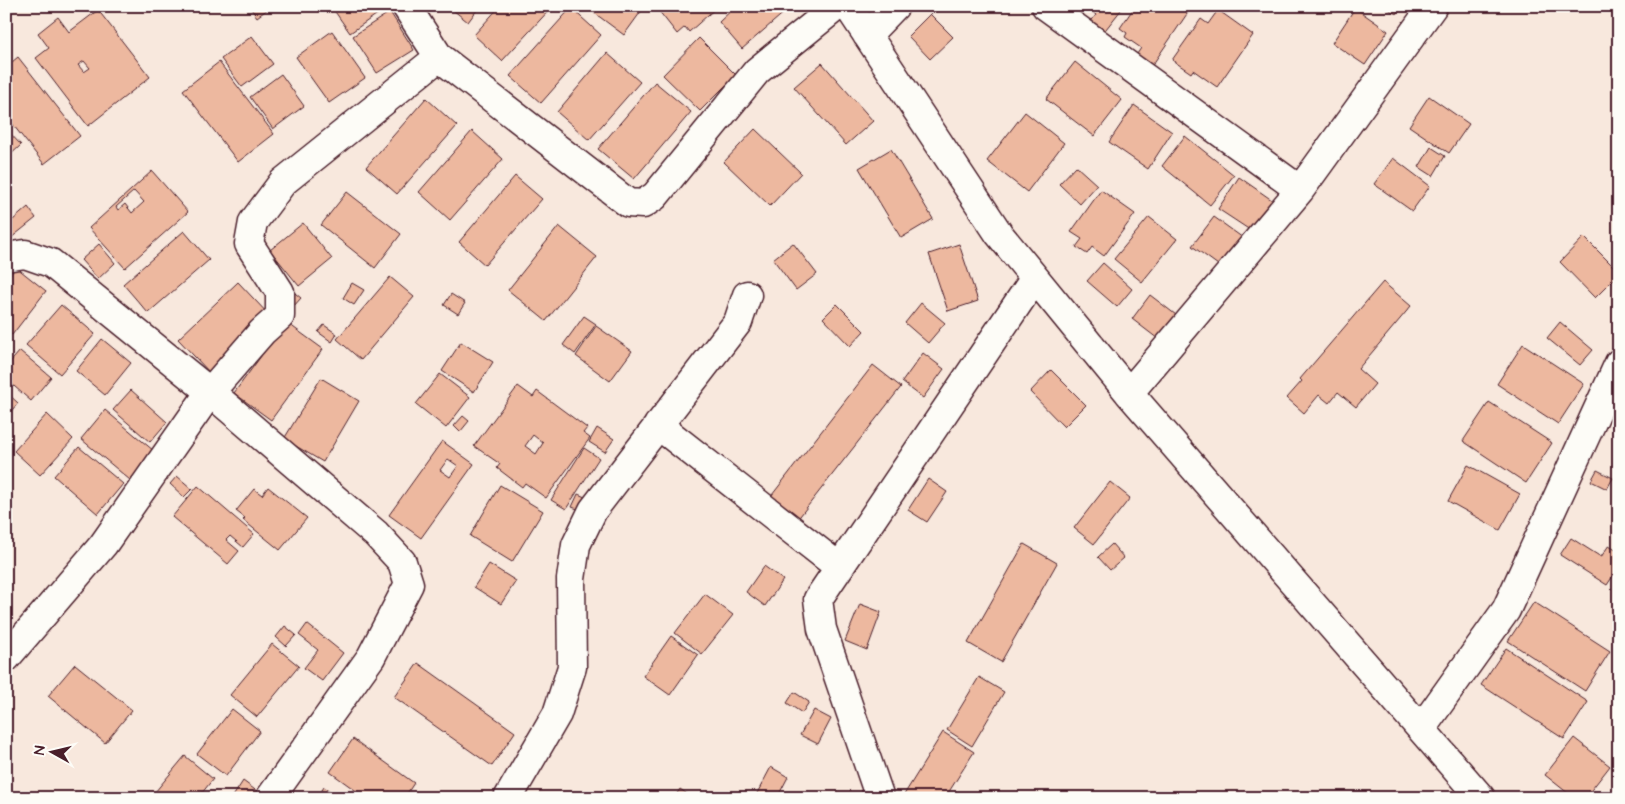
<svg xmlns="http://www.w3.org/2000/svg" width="1625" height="804" viewBox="0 0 1625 804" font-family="'Architects Daughter',sans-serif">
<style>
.building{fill:#edb89f;stroke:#4a1f2b;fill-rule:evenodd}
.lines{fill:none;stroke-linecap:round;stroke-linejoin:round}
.minor-casing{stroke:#4a1f2b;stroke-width:31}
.minor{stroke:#fdfcf7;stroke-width:28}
</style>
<rect width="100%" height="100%" fill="#f8e8dd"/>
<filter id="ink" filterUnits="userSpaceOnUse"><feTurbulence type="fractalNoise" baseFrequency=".02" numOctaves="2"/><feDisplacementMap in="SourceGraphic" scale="10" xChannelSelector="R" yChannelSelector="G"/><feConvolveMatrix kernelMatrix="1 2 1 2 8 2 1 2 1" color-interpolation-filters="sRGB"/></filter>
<g filter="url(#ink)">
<path class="building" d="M249,6H272L257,17Z
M331,6H385L386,8L350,33Z
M448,6H480L468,22Z
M500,6H553L502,61L474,35Z
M585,6H645L624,35Z
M655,6H718L689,32L685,27L677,34Z
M736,6H784L787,10L742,49L719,22Z
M1086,6H1117L1121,10L1102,34L1089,24L1096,15Z
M1135,6H1188L1191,8L1151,67L1135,57L1141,48L1125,37L1127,33L1120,28Z
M1384,6H1401L1396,14Z
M571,8L601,35L541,103L510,76Z
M1355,8L1388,31L1365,65L1332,43Z
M98,10L150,77L88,126L36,58L49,48L38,33L58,17L69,32ZM84,61L90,68L84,72L78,65Z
M1218,10L1253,35L1217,87L1193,70L1191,73L1172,60L1201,19L1208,24Z
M390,12L414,50L377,73L353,36Z
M930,14L953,37L930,59L908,36Z
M332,31L365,78L329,103L296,57Z
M252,36L273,64L242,87L221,59Z
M699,38L736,75L700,111L663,75Z
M607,53L640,82L589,140L557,112Z
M18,57L80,136L44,164L6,116V67Z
M219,62L274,134L238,162L183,90Z
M1075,62L1122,100L1094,136L1046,99Z
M822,63L873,121L846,145L794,87Z
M281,74L304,106L273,129L250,97Z
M655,82L691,112L634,179L598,149Z
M1429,96L1469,124L1449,153L1409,126Z
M426,98L457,126L397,194L366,167Z
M1134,105L1172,132L1148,169L1109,142Z
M1025,112L1064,143L1027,192L987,161Z
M6,129L21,145L6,159Z
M755,129L801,173L770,206L724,162Z
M472,131L503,159L450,220L419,192Z
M1185,136L1234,175L1210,205L1162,166Z
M1431,147L1445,156L1433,176L1419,167Z
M891,149L933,219L901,238L859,168Z
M1393,158L1430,186L1412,211L1374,184Z
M1076,166L1097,185L1080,204L1059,184Z
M152,171L188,212L125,268L89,228ZM134,191L144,202L132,213L125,204L118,210L116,207Z
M515,176L542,199L485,265L459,242Z
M1239,177L1279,205L1259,236L1218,209Z
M1101,190L1135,214L1104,256L1092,247L1087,254L1076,247L1082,239L1071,232Z
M347,192L401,234L375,268L321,225Z
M28,207L36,218L6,242V214L8,213L13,220Z
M1149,217L1177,239L1142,282L1114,259Z
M1214,217L1250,243L1229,273L1192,246Z
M303,223L332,259L299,286L270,250Z
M559,226L597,257L546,321L508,290Z
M184,231L209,260L148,313L123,284Z
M1584,237L1619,272V274L1595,298L1560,262Z
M793,243L817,274L796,290L773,259Z
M99,244L115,263L98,279L81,260Z
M959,244L978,301L948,311L929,254Z
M1103,263L1132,289L1117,307L1087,281Z
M16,267L46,291L12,335L6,331V280Z
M390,277L414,297L361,360L337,339Z
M238,282L270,316L211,374L178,339Z
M1383,282L1411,306L1358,369L1375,384L1356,407L1338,392L1329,403L1319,395L1304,413L1287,398L1302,381L1300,379Z
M352,283L364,290L354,305L343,298Z
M290,289L301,298L293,307Z
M451,294L465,303L458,314L444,305Z
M1150,295L1180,318L1162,342L1132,319Z
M921,303L945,323L928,343L905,323Z
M837,304L864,331L850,346L823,318Z
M61,305L95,334L60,374L26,345Z
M584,316L596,324L575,354L563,345Z
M286,322L323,349L271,420L234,393Z
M1560,322L1593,350L1580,365L1547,338Z
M324,325L337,334L332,342L318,332Z
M596,326L632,351L610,381L576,356Z
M102,339L131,363L105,395L76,371Z
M461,342L493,362L474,392L442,371Z
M1523,344L1584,384L1558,424L1497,384Z
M20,351L51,377L31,401L6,379V367Z
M923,353L944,369L923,398L902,382Z
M873,365L901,387L793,525L765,504Z
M1051,370L1086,405L1064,427L1030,392Z
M440,374L470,397L446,428L416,404Z
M321,378L359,401L323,462L284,439Z
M518,386L533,397L537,391L587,428L583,433L590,438L546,498L525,483L522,487L497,468L500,464L474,446ZM533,435L543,443L536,454L525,446Z
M131,390L167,422L150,442L113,410Z
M6,392L18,403L6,417Z
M1489,402L1552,443L1526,483L1463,441Z
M105,410L154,451L130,480L81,439Z
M47,414L73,439L40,475L14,451Z
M463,416L469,421L460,432L454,426Z
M597,428L614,439L605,452L589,442Z
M442,441L474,464L421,538L389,515ZM448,459L458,466L450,477L440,470Z
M79,447L123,484L98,514L54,476Z
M584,448L599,458L566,509L551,500Z
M1468,465L1520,494L1500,530L1448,501Z
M1597,470L1613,478L1607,489L1591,481Z
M177,476L192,489L184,497L170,484Z
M928,479L947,492L927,522L908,510Z
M1110,482L1130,498L1094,544L1074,528Z
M500,485L543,511L512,562L470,536Z
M198,486L254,534L243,547L230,536L226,540L239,551L228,564L172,517Z
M268,487L307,518L280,550L243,520L245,518L236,511L254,489L262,495Z
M578,494L592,500L586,512L572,507Z
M1571,538L1601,557L1609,545L1619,551V564L1617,566L1619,567L1607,585L1560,555Z
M1024,544L1057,563L1001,662L968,643Z
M1112,544L1124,558L1110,570L1098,557Z
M489,564L516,581L501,604L474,587Z
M764,566L783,580L765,606L746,592Z
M705,594L733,615L702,654L675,633Z
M1534,602L1610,651L1585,691L1508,641Z
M860,604L881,612L867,650L845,641Z
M307,624L343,653L322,681L304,668L318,650L299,635Z
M285,626L296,635L286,646L276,637Z
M671,636L698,655L670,695L643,676Z
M272,644L299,666L257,717L230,695Z
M1506,648L1588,702L1564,739L1481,685Z
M418,663L515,732L492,766L394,697Z
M75,664L132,710L105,743L48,696Z
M979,677L1004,692L972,746L947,730Z
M794,692L809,702L802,713L787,703Z
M232,709L260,731L226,776L197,754Z
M814,710L831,719L818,744L800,735Z
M943,732L974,752L945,798H902Z
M1574,738L1610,766L1585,798H1574L1545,775Z
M353,739L414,783L404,798H366L330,772Z
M185,756L213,779L198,798H150Z
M771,767L788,777L777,798H757L755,797Z
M243,781L262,795L260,798H232Z
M324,787L340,798H317Z
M680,789L693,798H674Z"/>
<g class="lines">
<g class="minor-casing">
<path id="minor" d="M406,6L439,57L628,203L643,204L655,196L757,71L837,6
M848,6L999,234L1129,393L1481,798
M1046,6L1300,190
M867,35L895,6
M6,257L25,254L51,263L210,392L376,534L402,562L409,584L371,657L270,798
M1129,393L1300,190L1433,6
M658,425L839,567
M6,658L103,545L210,392L262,332L280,316V292L249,244L253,222L283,182L439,57
M1421,729L1506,610L1619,363
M508,798L557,714L572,667L571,579L576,545L593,510L738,322L747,295
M880,798L822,629L818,599L1035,278"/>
</g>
<use href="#minor" class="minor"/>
</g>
</g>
<rect width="1625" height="804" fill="none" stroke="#fdfcf7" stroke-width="25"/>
<rect x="12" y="12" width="1600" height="779" fill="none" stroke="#4a1f2b" stroke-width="2" filter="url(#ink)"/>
<g transform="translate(52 752) rotate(278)" stroke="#fdfcf7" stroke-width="4" paint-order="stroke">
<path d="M0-4L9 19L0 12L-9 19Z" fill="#4a1f2b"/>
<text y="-8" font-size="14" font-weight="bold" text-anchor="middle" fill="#4a1f2b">N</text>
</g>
</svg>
